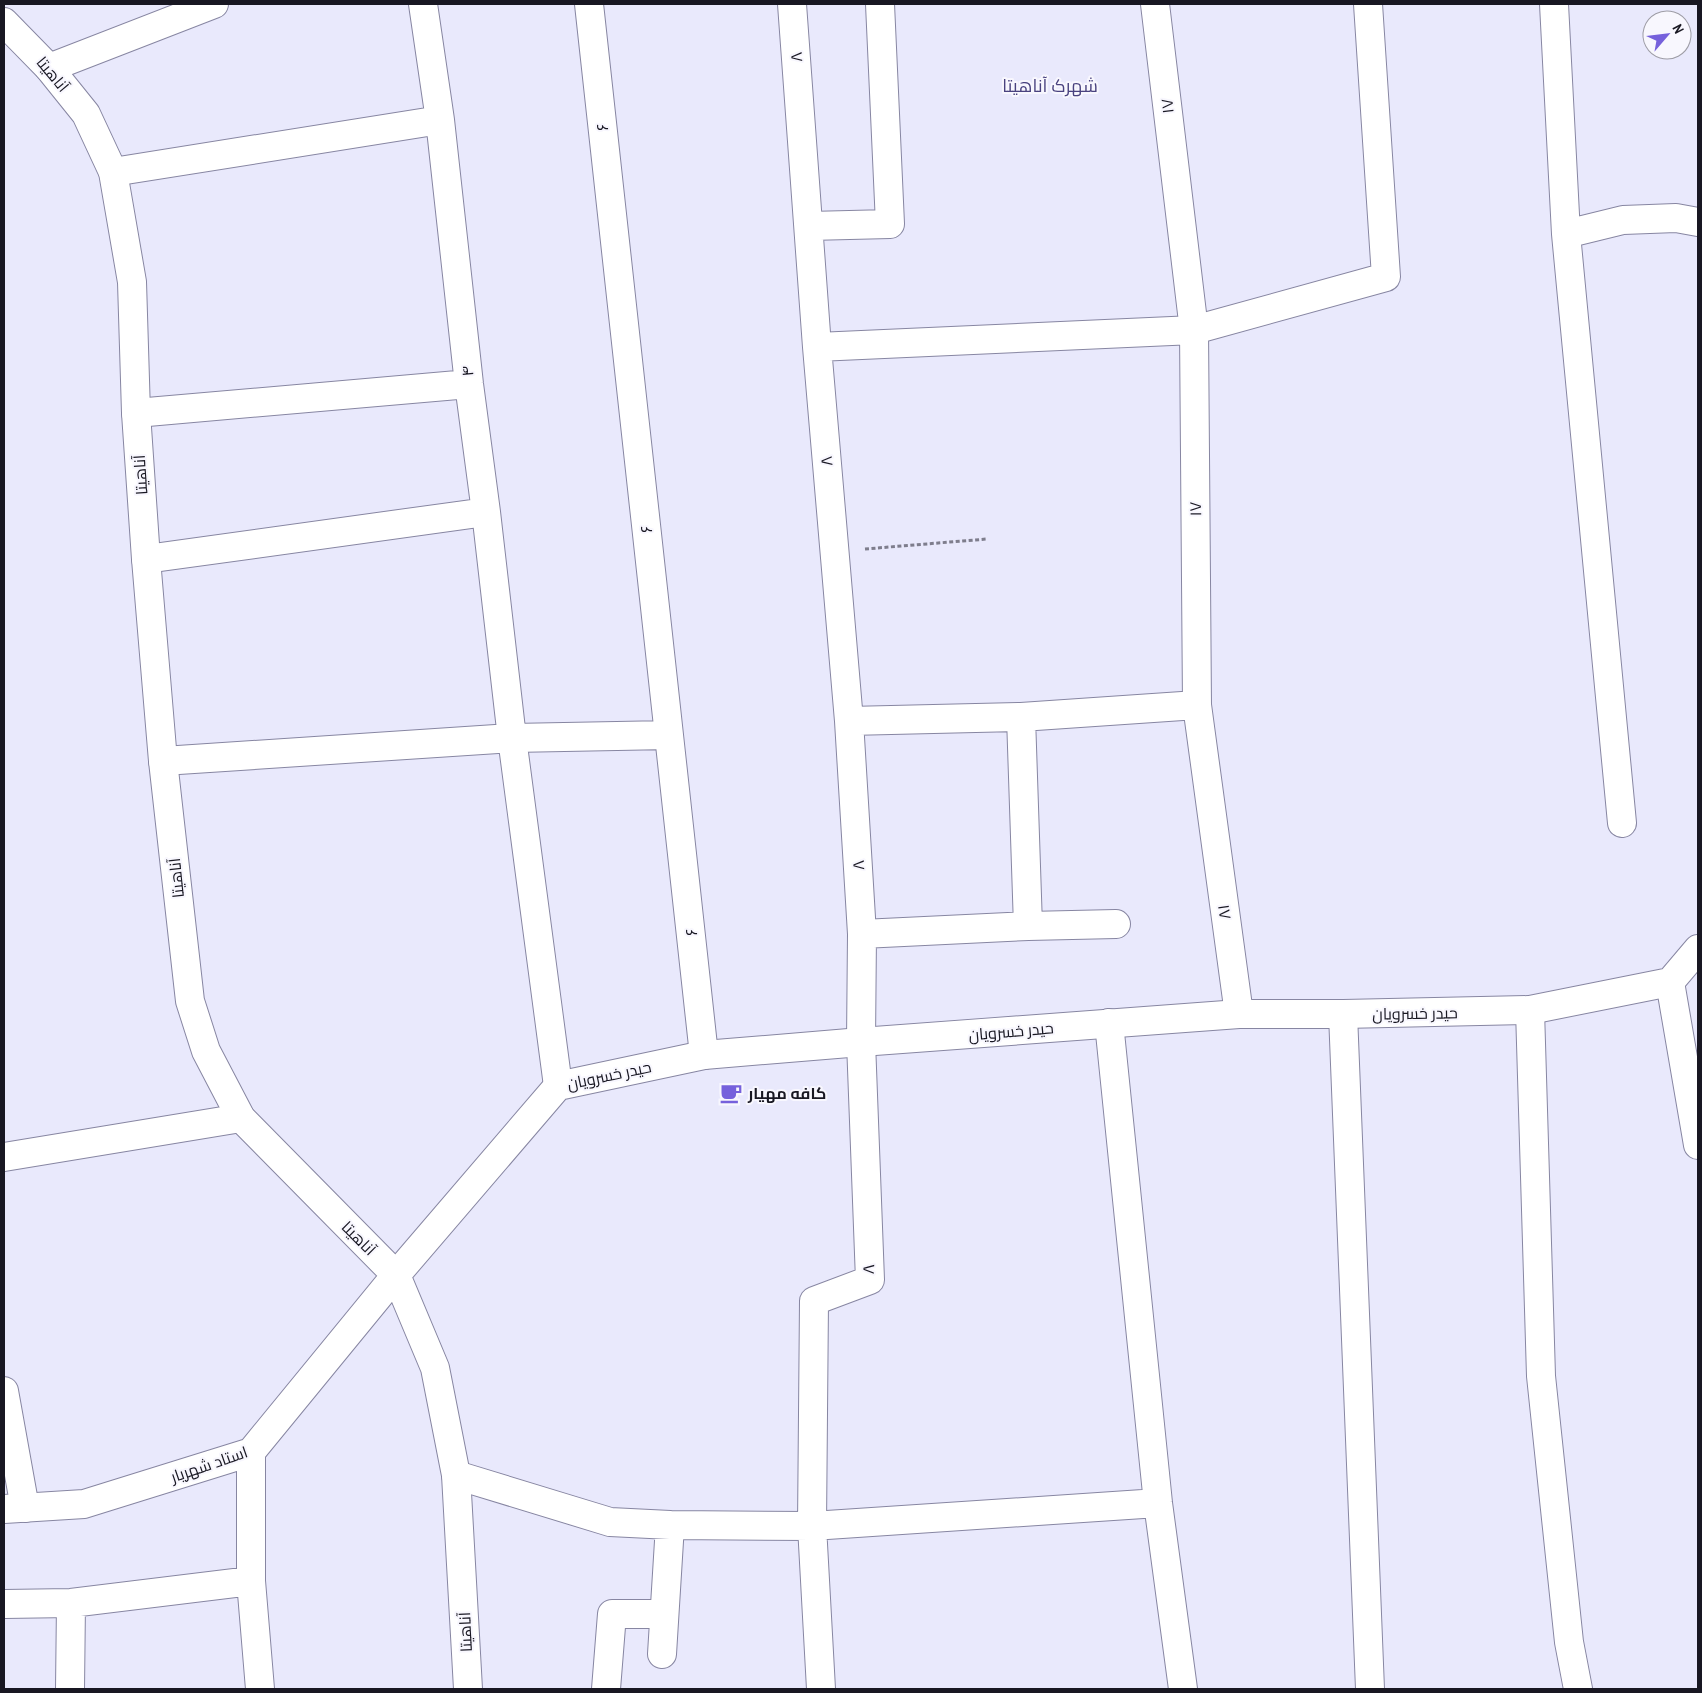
<svg xmlns="http://www.w3.org/2000/svg" width="1702" height="1693" viewBox="0 0 1702 1693" font-family="'Archivo Narrow',Cairo,sans-serif">
<style>
.lines{fill:none;stroke-linecap:round;stroke-linejoin:round}
.street-casing{stroke:#8786a2;stroke-width:30}
.secondary-casing{stroke:#8786a2;stroke-width:30}
.path{stroke:#7e7d8c;stroke-width:3;stroke-dasharray:4 2.5;stroke-linecap:butt}
.street{stroke:#fff;stroke-width:28}
.secondary{stroke:#fff;stroke-width:28}
.labels{text-anchor:middle;dominant-baseline:central;stroke-width:4;stroke-linejoin:round;paint-order:stroke}
.street-label{font-size:16px;fill:#181722;stroke:#f8f7fe}
.poi-label{font-size:16px;font-weight:bold;fill:#181722;stroke:#f8f7fe;text-anchor:start}
.neighbourhood-label{font-size:18px;fill:#49427f;stroke:#f8f7fe}
</style>
<rect width="100%" height="100%" fill="#e9e9fc"/>
<g class="lines">
<g class="street-casing">
<path id="street" d="M423,4L440,120L469,384L486,512L512,738L558,1086
M589,4L704,1055
M792,4L817,347L849,721L862,934L861,1042L870,1280L814,1301L812,1526L821,1689
M1155,4L1194,330L1197,705L1239,1014
M1554,4L1566,234L1622,823
M49,68L214,4
M113,172L440,120
M809,226L890,224L880,4
M1566,234L1623,220L1676,218L1698,222
M817,347L1194,330L1386,277L1368,4
M136,413L469,384
M146,559L486,512
M1021,717L1028,926
M849,721L1021,717L1197,705
M163,761L512,738L669,735
M862,934L1028,926L1116,924
M1670,982L1698,1145
M1530,1010L1541,1376L1569,1642L1578,1689
M1343,1014L1370,1689
M1109,1023L1158,1503L1183,1689
M4,1157L241,1118
M4,1391L25,1508
M251,1452V1581L260,1689
M456,1475L610,1522L670,1525L812,1526L1158,1503
M4,1604L71,1603L251,1581
M662,1654L670,1525
M70,1689L71,1603
M606,1689L612,1614H664"/>
</g>
<g class="secondary-casing">
<path id="secondary" d="M4,22L49,68L86,114L113,172L132,282L136,413L146,559L163,761L190,1001L206,1051L241,1118L396,1275L435,1368L456,1475L468,1689
M4,1509L84,1504L251,1452L396,1275L558,1086L704,1055L861,1042L1239,1014H1343L1530,1010L1670,982L1698,949"/>
</g>
<path class="path" d="M865,549L987,539"/>
<use href="#street" class="street"/>
<use href="#secondary" class="secondary"/>
</g>
<defs>
<g id="cafe-bare" transform="scale(1.725)"><path d="M-5.5-4.5H6V0H3Q3 3.5 0 3.5H-2.5Q-5.5 3.5-5.5 0ZM3-3.2v2h1.7v-2ZM-6 4.5H4V6H-6Z" fill="#7661dc" stroke="#f8f7fe" stroke-width="2.5" paint-order="stroke"/></g>
</defs>
<g fill-rule="evenodd">
<use href="#cafe-bare" x="731" y="1093"/>
</g>
<g class="labels">
<g class="street-label">
<text transform="translate(796 57) rotate(-94)">۸</text>
<text transform="translate(53 74) rotate(50)">آناهیتا</text>
<text transform="translate(1167 106) rotate(-97)">۱۷</text>
<text transform="translate(602 127) rotate(-96)">۶</text>
<text transform="translate(467 371) rotate(-96)">۴</text>
<text transform="translate(826 461) rotate(-95)">۸</text>
<text transform="translate(140 475) rotate(-94)">آناهیتا</text>
<text transform="translate(1195 509) rotate(-91)">۱۷</text>
<text transform="translate(646 529) rotate(-96)">۶</text>
<text transform="translate(858 865) rotate(-93)">۸</text>
<text transform="translate(176 878) rotate(-96)">آناهیتا</text>
<text transform="translate(1225 912) rotate(82)">۱۷</text>
<text transform="translate(691 932) rotate(-96)">۶</text>
<text transform="translate(1415 1013) rotate(-1)">حیدر خسرویان</text>
<text transform="translate(1011 1031) rotate(-5)">حیدر خسرویان</text>
<text transform="translate(609 1075) rotate(-12)">حیدر خسرویان</text>
<text transform="translate(359 1238) rotate(45)">آناهیتا</text>
<text transform="translate(868 1269) rotate(-87)">۸</text>
<text transform="translate(209 1464) rotate(-19)">استاد شهریار</text>
<text transform="translate(465 1632) rotate(-93)">آناهیتا</text>
</g>
<g class="poi-label">
<text x="748" y="1093">کافه مهیار</text>
</g>
<g class="neighbourhood-label">
<text x="1050" y="85">شهرک آناهیتا</text>
</g>
</g>
<rect width="1702" height="1693" fill="none" stroke="#181722" stroke-width="10"/>
<g transform="translate(1667 35) rotate(62)"><circle r="24" fill="#f8f7fe" stroke="#9e9da6"/>
<path d="M0-4L9 19L0 12L-9 19Z" fill="#7661dc"/>
<text y="-8" font-size="14" font-weight="bold" text-anchor="middle" fill="#181722">N</text>
</g>
</svg>
